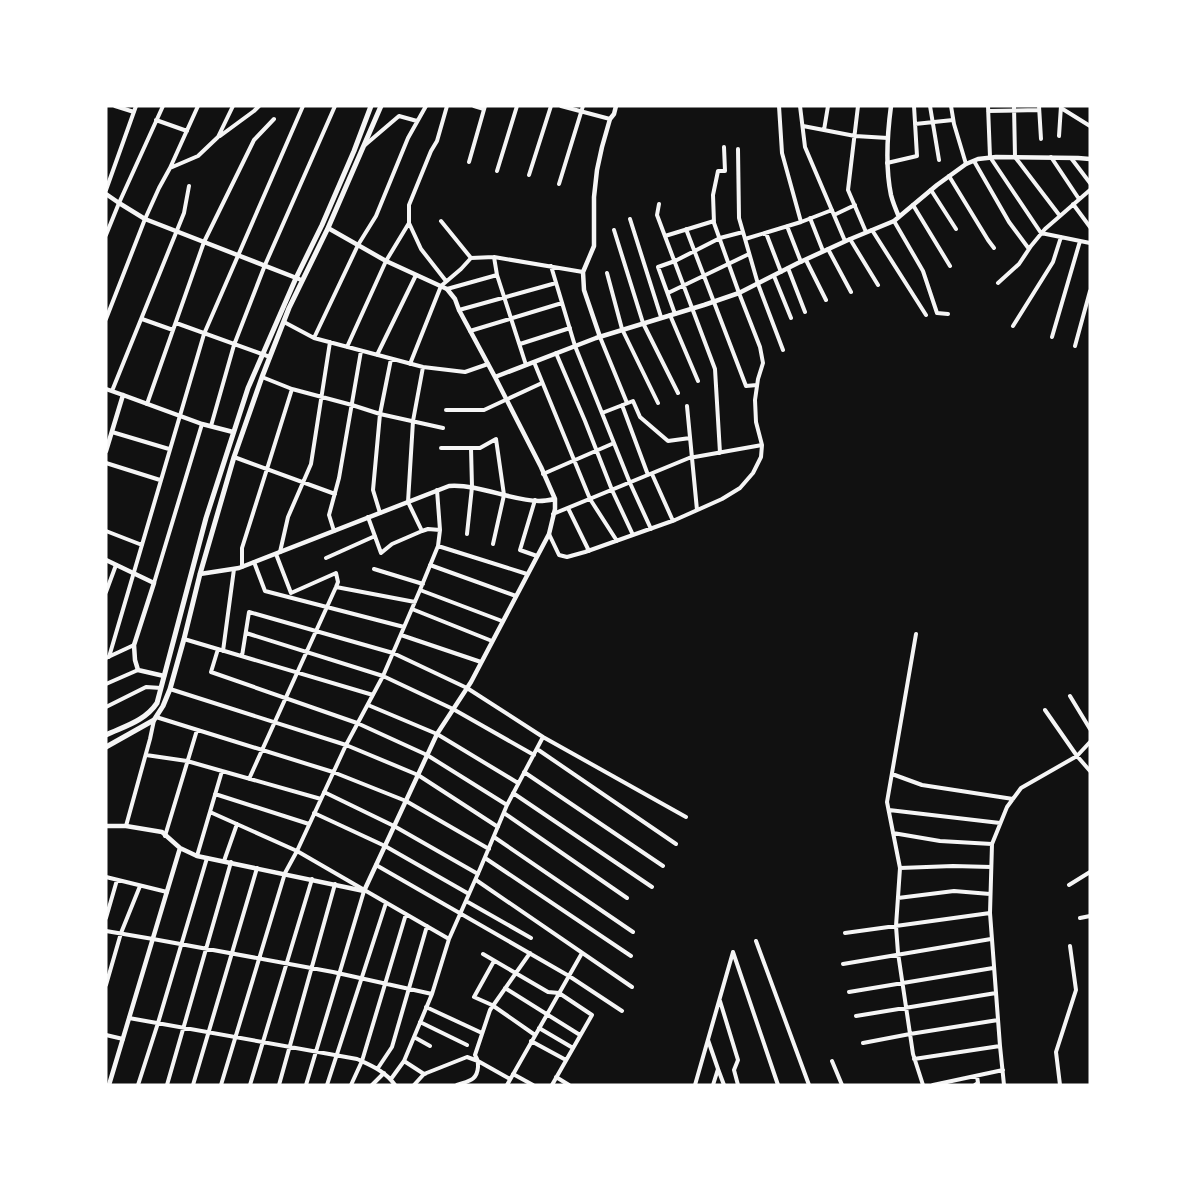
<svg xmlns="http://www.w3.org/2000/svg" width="1196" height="1191" viewBox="0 0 1196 1191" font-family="'Exo 2',sans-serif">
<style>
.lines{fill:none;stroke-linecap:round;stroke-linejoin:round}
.minor{stroke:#f5f5f5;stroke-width:4}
.tertiary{stroke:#f5f5f5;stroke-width:4.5}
.secondary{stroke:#f5f5f5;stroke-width:5}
</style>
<rect width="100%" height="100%" fill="#111"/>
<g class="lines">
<path class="minor" d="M115,106L134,112
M474,106L484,109
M561,106L610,119
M779,106L782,153L801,222
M800,106L805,147L845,241
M858,106L848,190L866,232
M930,106L939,160
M951,106L954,124L966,164
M988,106L990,157L1041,233L1090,243
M1014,106L1015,157L1060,216
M1039,106L1041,139
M1061,108L1090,126
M988,111L1039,110
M156,120L187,131
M915,124L953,120
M803,126L855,136L888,138
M824,130L828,106
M220,136L254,111L259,106
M1059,136L1061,106
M365,145L399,116L417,121
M738,149L739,218L758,284L783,350
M1051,157L1079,199
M1071,158L1090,183
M974,161L1009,222L1029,249
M469,162L485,106
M887,163L917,156L914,106
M170,168L198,106
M497,171L517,106
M529,175L551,106
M949,176L988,240L994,248
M559,184L583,106
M106,190L136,106
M931,190L956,229
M659,204L657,215L715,369L720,453
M1073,204L1090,227
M913,205L950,266
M834,215L855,205
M810,218L823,251
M630,219L661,317
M441,221L471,258
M894,221L923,271L937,313L948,314
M787,226L801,262
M686,229L746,386L757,385
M614,230L643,323L678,393
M872,230L926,315
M766,233L781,272
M106,235L119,203L163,106
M665,236L714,221
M745,239L801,222L832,210
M850,239L878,285
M828,249L851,292
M494,257L497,275L526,365
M806,260L826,300
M551,266L575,346L630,483L651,529
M788,268L805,312
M607,273L622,329L658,403
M774,276L791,318
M446,281L421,249L409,223V205L431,151L437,141L447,106
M998,283L1019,264L1031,246L1045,229L1090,190
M447,289L497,275
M668,293L749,254
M459,310L556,283
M675,314L658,267L675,261L720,238L743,232
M670,315L698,381
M106,319L145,219L159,188L170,168L198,156L218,137L233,106
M142,319L173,330
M284,322L314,338L423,367L465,372L488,364
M176,323L270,357
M1013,326L1053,262L1061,237
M470,331L562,303
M600,337L627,403
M1052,337L1080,241
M314,338L358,245L376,216L408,138L426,106
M520,344L570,328
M1075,346L1090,291
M347,347L386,261L409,223
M556,353L585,421L612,490L633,535
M377,355L416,275
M534,362L590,499L617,541
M410,364L441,286L461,269L471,258L494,257L583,272
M262,377L292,389L352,405L380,414L443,428
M106,389L123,395
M112,391L184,213L189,186
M147,404L204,242L254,140L274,119
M622,405L648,475
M687,406L697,510
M446,410H484L542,383
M602,413L633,401L640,417L668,441L690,438
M211,426L234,345L265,265L335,106
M112,432L169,449
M441,448H480L496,439L504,495L493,544
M234,457L335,494
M106,463L160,480
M543,474L614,443
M652,474L673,521
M437,490L440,530
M535,500L520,550L537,556
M568,508L589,551
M380,513L373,490L380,414L391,359
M553,514L689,458L762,445
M368,517L381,553L392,544L422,531L408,502L413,421L423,367
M106,531L142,545
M334,531L329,515L339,478L361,351
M467,534L472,487L471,448
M549,534L559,555L567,557L585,552L675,520L722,499L740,488L753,473L761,457L762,445L756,422L755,400L758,379L763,363L760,347L739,293L714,223L713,195L718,171H725L724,147
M438,546L527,574
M280,552L288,517L311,464L330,342
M276,554L291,593
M326,558L375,536
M254,562L265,591L404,627
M430,565L516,596
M242,567V548L267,469L292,389
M374,569L423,584
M154,583L202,424
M336,587L415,602
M420,590L502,621
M106,592L116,565
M412,609L492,641
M246,633L383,676L453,709L534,755
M916,634L887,802L900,868L896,926L898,953L913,1054L923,1085
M401,635L481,662
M184,639L373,695
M218,649L211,672L357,723L427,755L507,805
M223,651L234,569
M242,656L249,612L393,653L467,688L543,737L686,817
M109,657L204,334L303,106
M106,658L134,645
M106,684L138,670
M170,689L346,745L418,775L498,827
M1070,696L1090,729
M368,705L437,734L518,783
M106,707L146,687L161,688
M1045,710L1077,756L1090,771
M156,717L333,772L406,801L489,849
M537,749L676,844
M146,755L187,761L321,799
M524,772L663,866
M892,774L922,785L1013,799
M249,779L336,587L338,582L336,573L291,593
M324,792L394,826L478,874
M513,793L652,887
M215,794L309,824
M889,810L1000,823
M210,812L297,851L449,939
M314,813L385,846L469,894
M504,813L627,898
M126,826L150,739L154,720
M893,833L940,841L992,844
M165,836L197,730
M494,837L633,932
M197,856L222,771
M485,858L631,956
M224,861L237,824
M376,865L569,976L622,1011
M900,868L953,866L991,867
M106,877L167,892
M476,880L632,987
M1069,885L1090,872
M898,898L954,891L990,894
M466,901L531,938
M106,918L117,880
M1080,918L1090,916
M106,931L153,939L333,972L432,994
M845,933L990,913
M756,941L809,1085
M733,952L778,1085
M483,954L548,992L559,993L592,1015L552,1085
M494,961L474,997L492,1005L535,1035
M843,964L991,939
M106,985L121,933L140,886
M505,988L580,1035
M849,992L993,968
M720,1001L738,1060L734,1070L738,1085
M426,1007L482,1033
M856,1016L996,993
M129,1018L357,1059C372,1066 385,1071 395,1085
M420,1022L467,1045
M539,1028L573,1048
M106,1035L123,1039
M414,1037L430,1046
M708,1040L718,1069L713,1085
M531,1041L566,1060
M863,1043L910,1034L998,1020
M1000,1046L990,913L992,844L1007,807L1021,788L1077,756L1090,742
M914,1059L1000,1046L1004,1085
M404,1061L424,1074H425
M832,1061L842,1085
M378,1068L392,1047L427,926
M718,1069L724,1085
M513,1074L533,1085
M556,1077L569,1085
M391,1079L404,1061L432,994L449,939L480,869L507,805L543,737
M138,1085L158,1023L207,858
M167,1085L231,862
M193,1085L257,868
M221,1085L285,873L297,851L346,745L383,676L420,590L438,546L440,530L428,529L422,531
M250,1085L312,879
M279,1085L335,884
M306,1085L364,891
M327,1085L386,903
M351,1085L362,1061L406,914
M372,1085L384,1073
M414,1085L424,1074L467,1057L478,1061L510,1079
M457,1085C468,1081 477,1081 478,1067C478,1062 478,1060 475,1055L490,1010L530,953
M507,1085L582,953
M695,1085L733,952
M933,1085L1003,1070
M975,1085L978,1083L977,1076
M1060,1085L1056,1052L1076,990L1070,946"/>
<path class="tertiary" d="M891,106C887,136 885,166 891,195C893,203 896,210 899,217
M106,194L119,203L145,219L299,279
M600,337L584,290L583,272L594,246V197L597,170L602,147L610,119L614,114L616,106
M495,377L596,338L704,305L739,293L798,263L848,240L894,221L937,185L966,164L978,159L996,157L1078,158L1090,159
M106,451L123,395L202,424L233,432
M106,560L154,583L134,645L135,660L138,670L164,676
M200,574L239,568L449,486C480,484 508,500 539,501C544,501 550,500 555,499
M106,826H126L162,832L180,848L109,1085
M180,848L197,856L364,891L437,734L471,682L549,534L555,509V499L541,467L495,377L459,310L455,299L447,289L386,261L328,228"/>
<path class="secondary" d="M106,735C125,726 145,721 157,703L206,518L248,388L296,278L322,225L354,151L371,106
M106,747L154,720L163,706L170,689L184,639L200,574L234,457L262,377L289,308L328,228L381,106"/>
</g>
<rect width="1196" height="1191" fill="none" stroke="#ffffff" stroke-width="215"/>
</svg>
